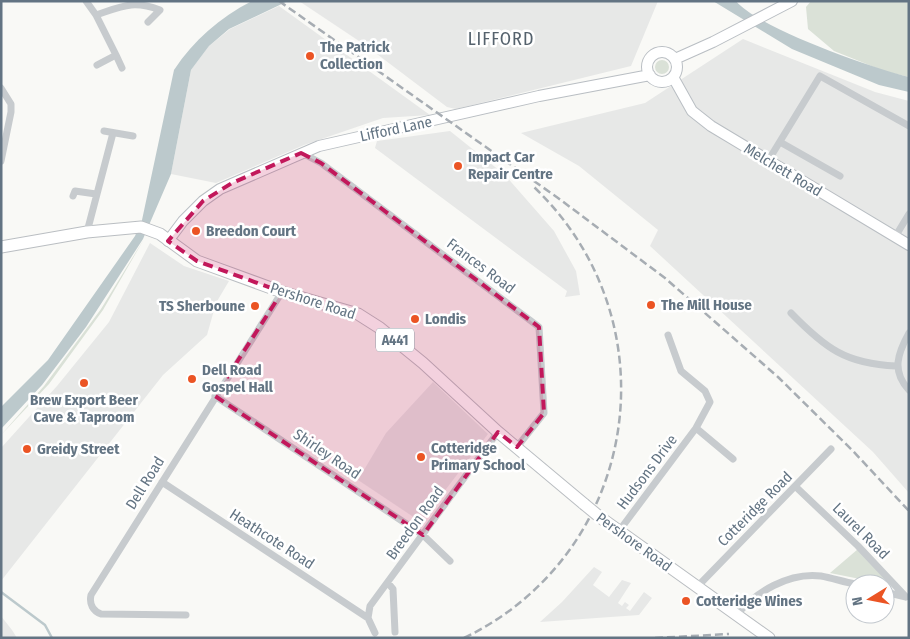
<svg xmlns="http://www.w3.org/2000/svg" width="910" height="639" viewBox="0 0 910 639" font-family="'Fira Sans Condensed',sans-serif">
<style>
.built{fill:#e7e8e7}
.green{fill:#dae1d7}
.water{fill:#bcc9cc}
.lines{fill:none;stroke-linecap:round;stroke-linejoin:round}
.stream{stroke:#bcc9cc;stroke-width:2.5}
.secondary-casing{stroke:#b9bec3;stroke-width:12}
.primary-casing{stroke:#babec2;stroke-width:13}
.street{stroke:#c7cbce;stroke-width:7}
.secondary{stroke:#fff;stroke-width:10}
.primary{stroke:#fff;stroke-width:11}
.rail{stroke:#a7adb3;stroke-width:2.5;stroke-dasharray:8 4;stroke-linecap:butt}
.primary-bridge-casing{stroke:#babec2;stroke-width:13;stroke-linecap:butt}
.primary-bridge{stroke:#fff;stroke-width:11}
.marked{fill:#c2185b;fill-opacity:0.2;stroke:#c2185b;stroke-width:4;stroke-dasharray:10 6;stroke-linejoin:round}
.poi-dot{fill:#eb5424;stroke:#fff;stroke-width:2}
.labels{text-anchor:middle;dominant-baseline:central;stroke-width:5;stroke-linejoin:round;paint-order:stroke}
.shield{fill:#fff;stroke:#929ea8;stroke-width:1}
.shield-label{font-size:14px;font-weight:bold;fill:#637483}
.poi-label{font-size:15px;font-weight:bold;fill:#637483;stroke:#fff;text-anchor:start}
.street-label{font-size:15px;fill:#637483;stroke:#fff}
.quarter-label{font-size:18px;letter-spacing:1px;fill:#55626d;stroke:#fff}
</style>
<rect width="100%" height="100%" fill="#f9f9f6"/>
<path class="built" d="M299,1H658L631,66L456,109L447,107L365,45Z
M279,6L430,115L383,118L304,145L216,183L171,174L191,70L209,46L230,29Z
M743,39L875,92L909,101V493L873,452L650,246L658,230L579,166L521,133L645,103Z
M450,131L505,175L554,231L576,271L580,295L565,297L567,291L375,148L377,141Z
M150,243L184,266L229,281L216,303L207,335L163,375L1,581V448L57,386L109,322Z
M433,382L488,434L421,522L358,480L386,433Z
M594,567L602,572L593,585L609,597L622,580L631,583L618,603L622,606L625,602L629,605L626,608L630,611L644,592L652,598L639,615L540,622L562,602Z
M1,616L12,630L17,638H1Z"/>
<path class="green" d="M811,1H909V77L884,71L834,51L808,29L806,7Z
M655 67a7 7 0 1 1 14 0a7 7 0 1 1-14 0Z
M144,239L103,310L49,384L1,435L44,386L101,309Z
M858,549L890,585L830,573Z"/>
<path class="water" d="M252,1H288L229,29L209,46L191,70L171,174L143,239L86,327L42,385L1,429V407L48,360L135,236L142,220L174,70C194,40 219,18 252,1Z
M713,1H736C758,28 872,68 909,77V92L879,85L792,49Z"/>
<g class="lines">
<path class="stream" d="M1,592L45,625L52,638"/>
<g class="secondary-casing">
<path id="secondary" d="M647 67a15 15 0 1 1 30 0a15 15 0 1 1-30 0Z
M675,59L713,42L792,1
M673,77L692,111L711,126L909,245
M168,241L183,221L203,201L220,189L319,146L539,96L650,75"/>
</g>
<g class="primary-casing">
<path id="primary" d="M1,247L87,232L141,227L160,234L197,261L282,292L358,314L380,328L423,363L498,432L584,504
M601,518L769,638"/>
</g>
<path class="street" d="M86,1L96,15L116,55L97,65
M96,15C123,6 133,0 160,10L148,22
M116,55L122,68
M1,88L11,104V112L1,161
M104,131L133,136
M780,142L840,176
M302,153L321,163L539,327L544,413L517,447
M768,161L820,76L909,126
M73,196L75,191L96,194
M87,232L113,133
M895,237L909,214
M791,313C825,348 846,364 896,366
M909,333C898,353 891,371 909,390
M215,396L423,535L450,561
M696,428L733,459
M162,482L368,618
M796,487L858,546L906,597
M619,531L696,428L710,402L705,391L681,371L668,335
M388,583L393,589L395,632
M697,587L831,449
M885,592L906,597
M186,615L101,614C93,611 89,604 91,595L282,292
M736,616C755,592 789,572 821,576C832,578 844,582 855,584
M375,633L368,618L370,606L498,432"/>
<use href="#secondary" class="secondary"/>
<use href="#primary" class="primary"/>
<path class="rail" d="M279,1L558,198L665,278L778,377L853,451L909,511
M464,638C640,553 675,322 534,187
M655,638L729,634"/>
<g class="primary-bridge-casing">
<path id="primary-bridge" d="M584,504L601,518"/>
</g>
<use href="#primary-bridge" class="primary-bridge"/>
</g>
<path class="marked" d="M301,153L321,163L539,327L544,413L517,447L498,432L423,535L215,396L282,292L197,261L168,241L203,201L232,183Z"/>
<g class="poi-dot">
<circle cx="310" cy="56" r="5"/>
<circle cx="458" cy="166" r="5"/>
<circle cx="196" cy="231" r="5"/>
<circle cx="651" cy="305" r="5"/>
<circle cx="255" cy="306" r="5"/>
<circle cx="415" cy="319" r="5"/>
<circle cx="192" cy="379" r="5"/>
<circle cx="84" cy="383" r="5"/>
<circle cx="27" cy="449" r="5"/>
<circle cx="421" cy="457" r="5"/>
<circle cx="686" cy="601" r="5"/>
</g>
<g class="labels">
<rect class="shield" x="376" y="328.5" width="38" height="23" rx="4"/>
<g class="shield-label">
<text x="395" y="340">A441</text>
</g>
<g class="poi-label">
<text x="320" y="47">The Patrick<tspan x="320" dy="17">Collection</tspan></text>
<text x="468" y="157">Impact Car<tspan x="468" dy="17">Repair Centre</tspan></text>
<text x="206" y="231">Breedon Court</text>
<text x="661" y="305">The Mill House</text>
<text x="245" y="306" text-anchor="end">TS Sherboune</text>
<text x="425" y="319">Londis</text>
<text x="202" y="370">Dell Road<tspan x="202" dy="17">Gospel Hall</tspan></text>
<text x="84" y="400" text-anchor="middle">Brew Export Beer<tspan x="84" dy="17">Cave &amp; Taproom</tspan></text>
<text x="431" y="448">Cotteridge<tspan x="431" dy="17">Primary School</tspan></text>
<text x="37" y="449">Greidy Street</text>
<text x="696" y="601">Cotteridge Wines</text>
</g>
<g class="street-label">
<text transform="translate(396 129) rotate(-12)">Lifford Lane</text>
<text transform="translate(783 170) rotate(31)">Melchett Road</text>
<text transform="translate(481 266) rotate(37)">Frances Road</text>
<text transform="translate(313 301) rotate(18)">Pershore Road</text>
<text transform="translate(327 454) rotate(34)">Shirley Road</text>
<text transform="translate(647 472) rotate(-53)">Hudsons Drive</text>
<text transform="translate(145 483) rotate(-58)">Dell Road</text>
<text transform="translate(755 509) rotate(-45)">Cotteridge Road</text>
<text transform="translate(415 523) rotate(-54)">Breedon Road</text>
<text transform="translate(861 531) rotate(45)">Laurel Road</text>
<text transform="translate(272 539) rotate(33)">Heathcote Road</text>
<text transform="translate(634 542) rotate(36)">Pershore Road</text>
</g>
<g class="quarter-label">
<text x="501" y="39">LIFFORD</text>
</g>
</g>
<rect width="910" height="639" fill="none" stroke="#637483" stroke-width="5"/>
<g transform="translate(870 599) rotate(260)"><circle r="24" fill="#ffffff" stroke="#c1c7cd"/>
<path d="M0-4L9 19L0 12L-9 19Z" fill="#eb5424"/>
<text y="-8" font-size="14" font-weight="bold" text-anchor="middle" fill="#637483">N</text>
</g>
</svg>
